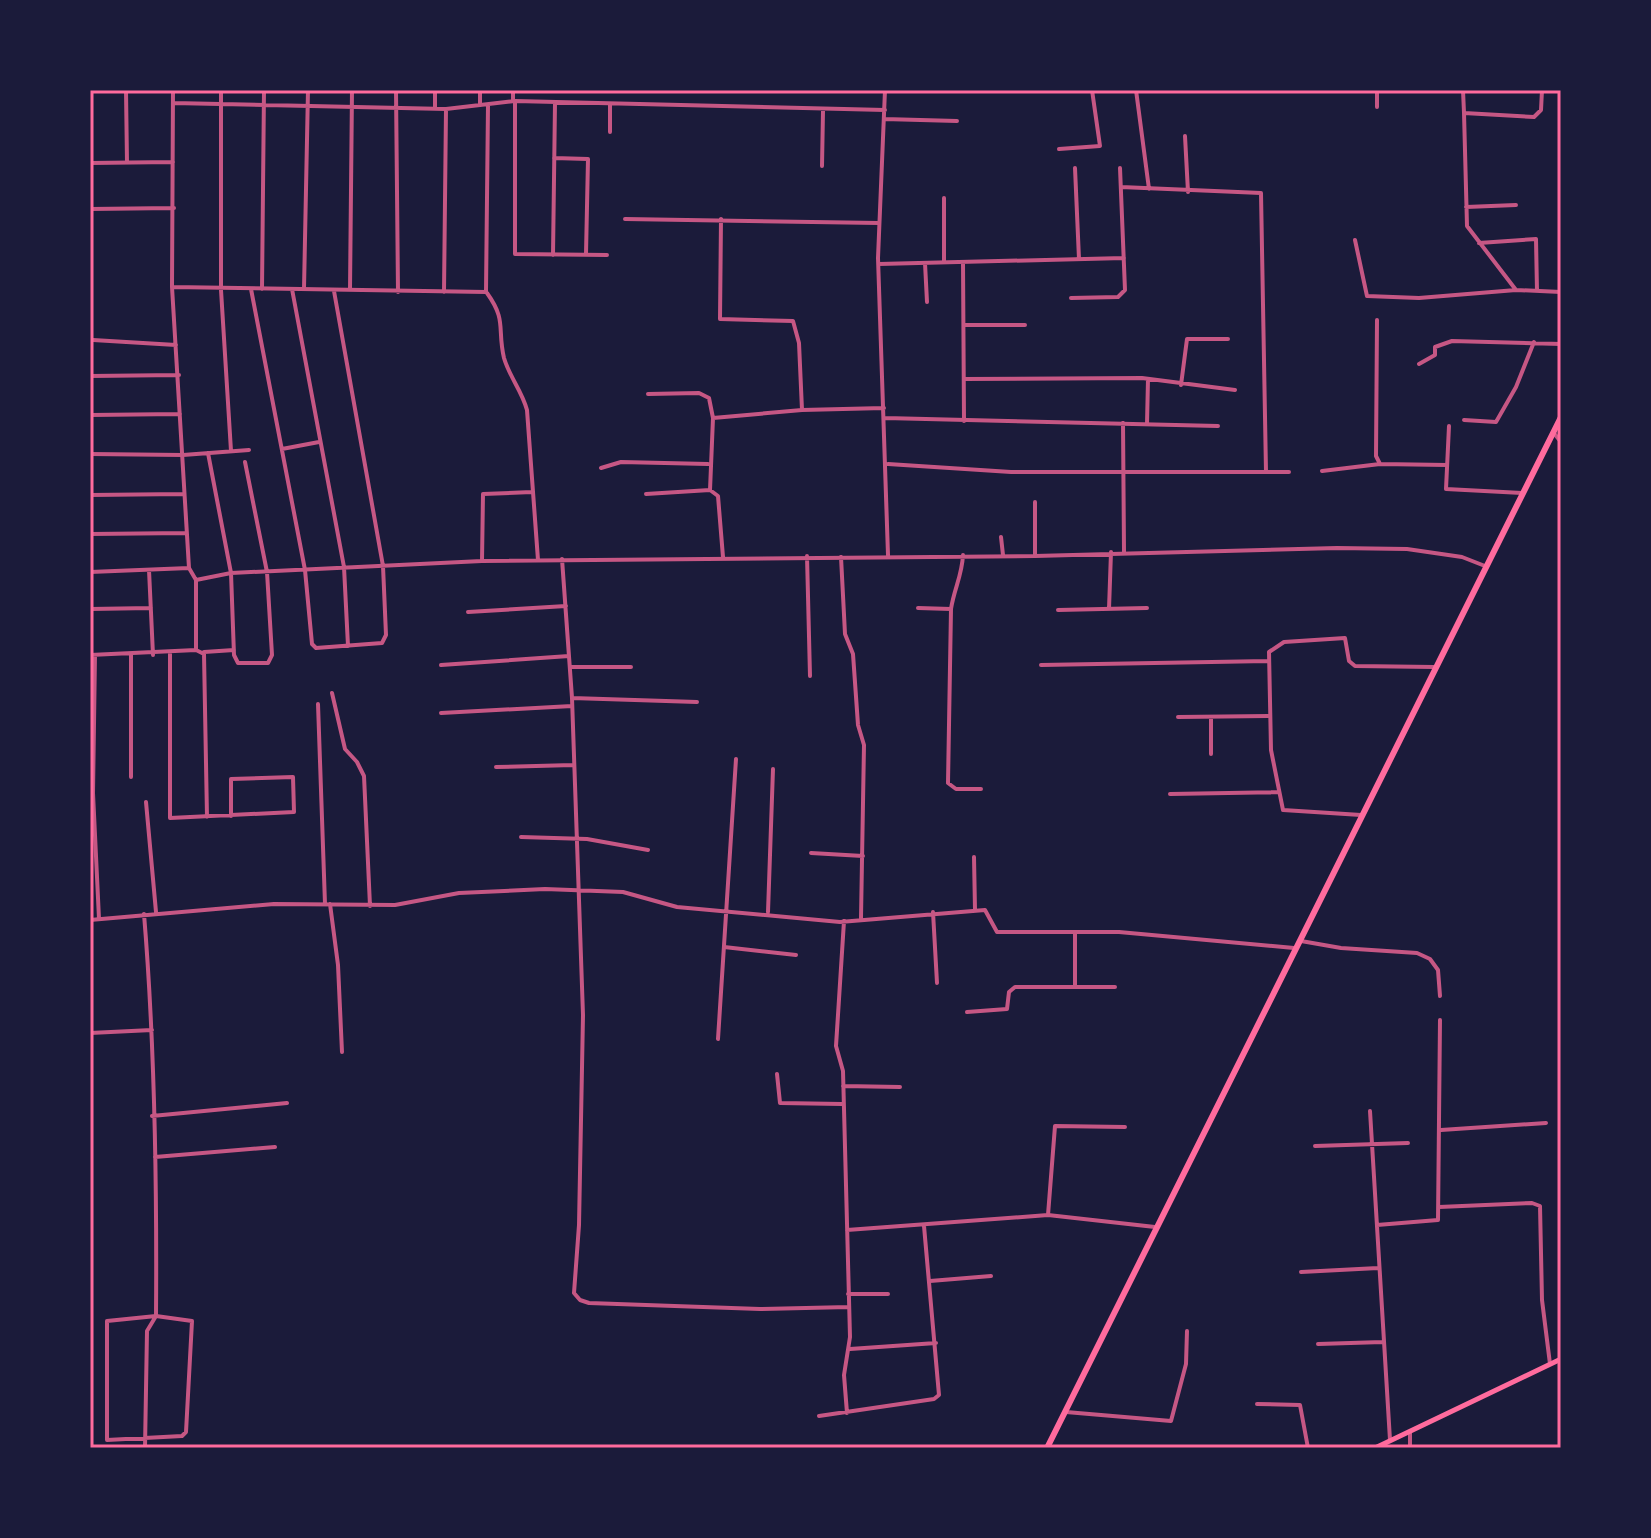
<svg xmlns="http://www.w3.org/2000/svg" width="1651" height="1538" viewBox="0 0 1651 1538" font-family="Helvetica,sans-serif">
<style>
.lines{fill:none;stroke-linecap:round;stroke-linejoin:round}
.minor{stroke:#c65784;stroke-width:4}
.secondary{stroke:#ff6b9d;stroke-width:5}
.primary{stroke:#ff6b9d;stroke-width:6}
.neatline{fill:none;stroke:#ff6b9d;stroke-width:3}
</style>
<rect width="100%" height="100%" fill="#1b1b3a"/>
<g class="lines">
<path class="minor" d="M126,90L127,163
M173,90L172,287L189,568L196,580V650
M221,90V290L231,451
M396,90L398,292
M435,90V109
M480,90V105
M885,90L878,258L888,555
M1136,90L1149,189
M1463,90L1464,113L1534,117L1541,110L1542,90
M513,101V90
M515,101V254L607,255
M173,103L446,109L515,101L885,110
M1377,107V90
M1464,113L1467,226L1516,290L1561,292
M884,119L957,121
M610,132V105
M1185,136L1188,192
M1059,149L1100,146L1092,90
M554,158L588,159L586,254
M90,163L173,162
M822,166L823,111
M1075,168L1079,259
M1121,187L1261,193L1266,472
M1466,207L1516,205
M90,209L174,208
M625,219L879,223
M1355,240L1367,296L1419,298L1516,290
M1479,243L1536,239L1537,291
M553,255L555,103
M944,262V198
M963,262L964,421
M925,263L927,302
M879,264L1124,258
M172,287L486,292L488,105
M251,289L305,570L312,644L316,648L382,643L386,635L383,566L334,291
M262,289L264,90
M292,289L344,567L348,646
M304,289L308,90
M350,290L352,90
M444,292L446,109
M487,293C507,321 497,328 504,358C509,376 522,391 527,410L538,560
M1071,298L1118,297L1125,290L1120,168
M1377,320L1376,456L1380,464
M965,325H1025
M93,340L176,345
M1419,364L1435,355V347L1452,341L1561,344
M90,376L179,375
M964,379L1142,378L1235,390
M1181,385L1187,339H1228
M648,394L699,393L709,398L713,418L710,490L718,496L723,557
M802,410L884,408
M90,415L180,414
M713,418L802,410L799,343L793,321L720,319L721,219
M885,418L1218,426
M1464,420L1496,422L1516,387L1534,342
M1123,423L1124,552
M1147,424L1148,379
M1449,426L1446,489L1522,493
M1553,432L1561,442
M282,449L319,442
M208,453L231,573L234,655L238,663H268L272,655L267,572L245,462
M90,454L183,455L249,450
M888,464L1011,472H1289
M601,468L621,462L708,464
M1322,471L1380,464L1447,465
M646,494L710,490
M90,495L184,494
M1035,502V556
M90,534L187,533
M1001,537L1003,555
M963,555C962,576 954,589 951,609L948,783L956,789H981
M807,556L810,676
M841,557L845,634L853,654L858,725L864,745L861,918
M562,559L572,698L583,1015L579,1225L574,1293L580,1300L589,1303L760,1309L849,1307
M482,561L483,494L532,492
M149,570L153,655
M90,572L189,568
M196,580L231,573L482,561L1035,556L1337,548L1407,549L1462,557L1485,566
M918,608L951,609
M90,609L151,608
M1109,609L1111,552
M1058,610L1147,608
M468,612L566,606
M204,652L234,650
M170,654V818L294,812L293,777L231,779V816
M90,655L196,650L204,654L207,817
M95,655L93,793L99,919
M441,665L569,656
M1041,665L1268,661
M570,667H631
M332,693L345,749L357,762L364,776L370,906
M572,698L697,702
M318,704L325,904
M441,713L572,706
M1178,717L1268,716
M1211,754V717
M496,767L573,765
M131,777V654
M1170,794L1279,792
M146,802L156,912
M1361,815L1283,810L1271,750L1269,652L1284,642L1345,638L1349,661L1355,666L1434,667
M521,837L587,839L648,850
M811,853L863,856
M974,857L975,910
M330,904L338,965L342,1052
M768,912L773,769
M933,912L937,983
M144,914C155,1047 157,1182 156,1316L147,1331L145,1448
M90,920L274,904L395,905L459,893L545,889L623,892L677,907L840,922L985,910L997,932H1119L1294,948
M844,921L836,1046L843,1071L850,1337L844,1375L847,1413
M1301,941L1341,948L1417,953L1430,959L1438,970L1440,996
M724,947L796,955
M1075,987V932
M967,1012L1007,1009L1009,992L1015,987H1115
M90,1033L152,1030
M718,1039L736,759
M777,1074L780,1103L842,1104
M843,1086L900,1087
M1370,1111L1390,1440
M152,1116L287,1103
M1441,1130L1546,1123
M1315,1146L1408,1143
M155,1157L275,1147
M1439,1207L1532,1203L1540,1206L1542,1300L1550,1364
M1048,1215L1055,1126L1125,1127
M1377,1225L1438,1220L1440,1020
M847,1230L1048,1215L1155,1227
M1301,1272L1378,1268
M930,1281L991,1276
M848,1294H888
M156,1316L192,1321L186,1432L182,1436L107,1440V1321Z
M1318,1344L1383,1342
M850,1349L936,1343
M1257,1404L1300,1405L1308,1448
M1066,1412L1171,1421L1186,1364L1187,1331
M819,1416L934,1399L939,1395L924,1226
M1410,1448V1432"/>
<path class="secondary" d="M1375,1448L1561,1359"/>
<path class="primary" d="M1047,1448L1561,417"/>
</g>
<rect width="1651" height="1538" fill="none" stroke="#1b1b3a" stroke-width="184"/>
<rect x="92" y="92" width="1467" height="1354" class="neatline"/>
</svg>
